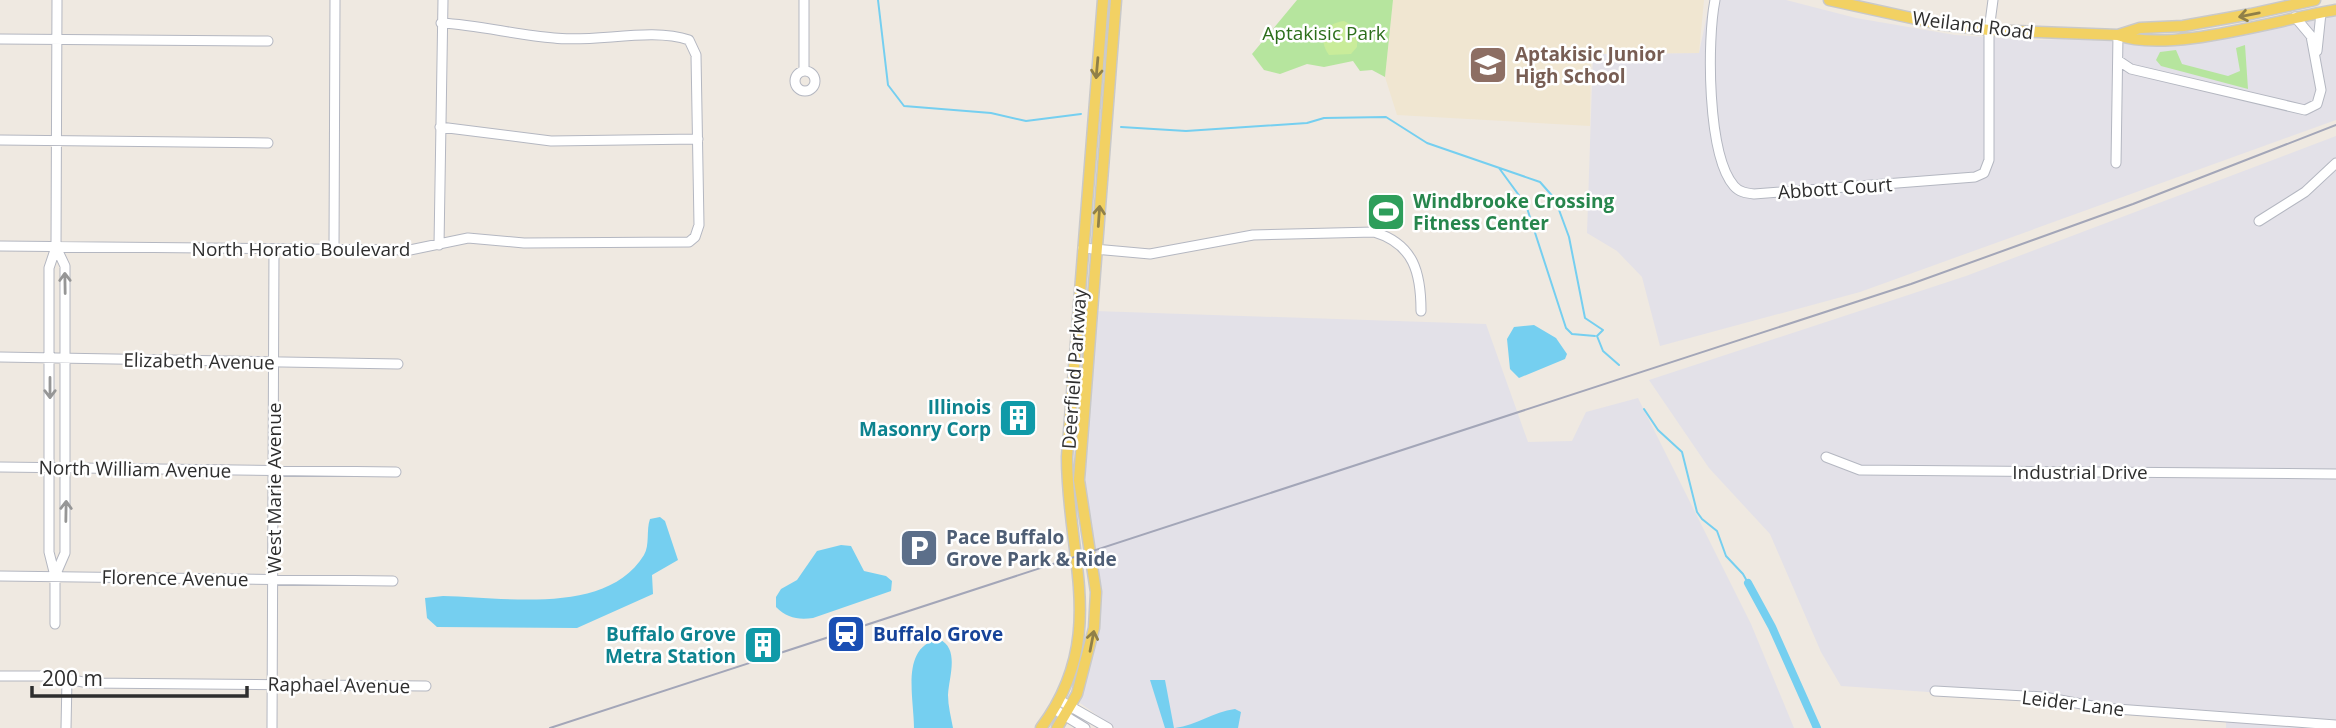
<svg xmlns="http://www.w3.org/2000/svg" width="2336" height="728" viewBox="0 0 2336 728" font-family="'Open Sans',sans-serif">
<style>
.industrial{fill:#e3e1e8}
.education{fill:#f0e6d1}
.green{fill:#b6e59e}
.pitch{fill:#c9ec9a}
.water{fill:#75cff0}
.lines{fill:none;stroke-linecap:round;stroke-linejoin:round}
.stream{stroke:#75cff0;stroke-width:2}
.canal{stroke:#75cff0;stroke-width:8}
.minor-casing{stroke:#b4b7c1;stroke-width:11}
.major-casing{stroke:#c9c9c9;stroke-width:13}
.minor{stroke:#fff;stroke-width:9}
.major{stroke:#f2d163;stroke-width:10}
.rail{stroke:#a3a6b8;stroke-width:2}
.oneway{stroke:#908048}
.oneway2{stroke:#969696}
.labels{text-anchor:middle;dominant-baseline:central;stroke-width:5;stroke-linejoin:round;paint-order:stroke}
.street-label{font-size:19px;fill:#2e2e2e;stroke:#fff}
.park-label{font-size:19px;fill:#2c6e1b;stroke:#fff}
.education-label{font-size:19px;font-weight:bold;fill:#785e54;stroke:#fff;text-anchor:start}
.leisure-label{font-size:19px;font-weight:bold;fill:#27864d;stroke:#fff;text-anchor:start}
.culture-label{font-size:19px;font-weight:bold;fill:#0d838f;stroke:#fff;text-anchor:end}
.service-label{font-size:19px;font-weight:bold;fill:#4e5e75;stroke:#fff;text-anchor:start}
.transit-label{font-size:19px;font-weight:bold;fill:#164399;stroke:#fff;text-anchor:start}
</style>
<rect width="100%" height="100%" fill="#efe9e1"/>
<path class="industrial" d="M1710,0H1786L1856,18L1955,35L2035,40L2214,33L2336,13V120L1860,292L1660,346L1642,277L1617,251L1587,233L1593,54L1699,53Z
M2336,136V728H2226V722L2090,712L2044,700L1841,686L1821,652L1770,534L1709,468L1649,380L1966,276Z
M1095,311L1486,324L1528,442L1572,441L1586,412L1638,398L1751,624L1794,728H1115L1080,703L1099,616L1086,511V416Z"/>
<path class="education" d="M1393,0H1704L1699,53L1591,54L1590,126L1397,115L1385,77Z"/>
<path class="green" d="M1297,0H1393L1385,77L1372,70L1360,71L1353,61L1324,67L1307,64L1280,74L1264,70L1252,54Z
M2245,45L2248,89L2161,66L2156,60L2160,52L2176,50L2182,64L2228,76L2240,71L2236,48Z"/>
<path class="pitch" d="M1344,21L1357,28V47L1351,54L1329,55C1317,39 1325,23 1344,21Z"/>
<path class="water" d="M1534,325L1556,338L1567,354L1565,359L1519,378L1510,369L1507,339L1514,327Z
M660,517L665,521L678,560L652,575L653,594L577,628L437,627L427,618L425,598L443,596C504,597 607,616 644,555C650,545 646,530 650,519Z
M841,545L851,546L864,571L886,576L892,581L891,591L813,618C798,620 787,618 776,607V597L781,589L797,580L817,551Z
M939,639C960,649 949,676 948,695C948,706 951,717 953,728H914C914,697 900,647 939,639Z
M1150,680H1165L1174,728H1165Z
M1235,709L1241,712L1238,728H1175C1197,725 1213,712 1235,709Z"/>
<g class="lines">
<path class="stream" d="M878,0L888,85L904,106L991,113L1026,121L1081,114
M1121,127L1186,131L1307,123L1324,118L1386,117L1427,143L1540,182L1555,199L1569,237L1585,318L1603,330L1597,336L1603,351L1619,365
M1499,168L1526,205L1566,328L1572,334L1595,336
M1644,409L1658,430L1682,452L1697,512L1702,519L1717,531L1726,556L1743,574L1748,583"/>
<path class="canal" d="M1748,583L1772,627L1817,728"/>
<g class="minor-casing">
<path id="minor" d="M804,0V71
M1715,0C1707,40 1707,155 1734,186C1739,192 1746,193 1754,194L1975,177L1984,173L1989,160V30L1993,0
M0,39L268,41
M2317,51L2321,13
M2119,61L2131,69L2305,110L2317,104L2321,90L2311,36L2295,17
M795 81a10 10 0 1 1 20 0a10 10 0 1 1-20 0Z
M440,127L551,141L698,139
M0,140L268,143
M2116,163L2118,35
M2259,221L2305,192L2336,163
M439,245L443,0
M0,246L410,250L468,238L524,243L689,242L695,237L699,225L696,55L689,40C651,27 596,43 554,38C516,35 479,25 441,23
M1083,248L1150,254L1253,235L1374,232C1414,244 1421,273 1421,311
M334,249L335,0
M0,357L398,364
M1826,457L1860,470L2336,474
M0,467L396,472
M0,576L393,581
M55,576L65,553V266L56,247
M55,624V576L49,552V268L56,247L57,0
M0,676H53L88,683L426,686
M1935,691L2044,697L2103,708L2336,725
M1059,700L1108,728
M1054,709L1085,728
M66,728L67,679
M272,728L274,249"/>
</g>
<g class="major-casing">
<path id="major" d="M1829,0L1939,24L1989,30L2118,35L2140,28L2183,26L2251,14L2315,0
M2118,35C2169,54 2279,19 2336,10
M1041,728C1109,637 1067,558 1067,457L1103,0
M1057,728L1077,694L1094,628L1096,592L1079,480L1116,0"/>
</g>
<use href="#minor" class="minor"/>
<use href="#major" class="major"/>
<path class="rail" d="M550,728L1911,284L2133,204L2336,125"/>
</g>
<defs><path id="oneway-shaft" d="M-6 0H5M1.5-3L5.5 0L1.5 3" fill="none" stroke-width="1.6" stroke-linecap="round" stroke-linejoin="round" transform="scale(1.75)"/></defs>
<g class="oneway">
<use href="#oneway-shaft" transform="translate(2249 15) rotate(169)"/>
<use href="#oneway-shaft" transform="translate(1097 68) rotate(95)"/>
<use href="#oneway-shaft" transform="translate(1099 216) rotate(-86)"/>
<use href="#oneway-shaft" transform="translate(1092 641) rotate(-79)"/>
</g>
<g class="oneway2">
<use href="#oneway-shaft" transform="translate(65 283) rotate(-91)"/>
<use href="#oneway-shaft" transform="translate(50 388) rotate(90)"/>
<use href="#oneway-shaft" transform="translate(66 511) rotate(-89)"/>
</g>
<defs>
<g id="school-square" transform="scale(2.0125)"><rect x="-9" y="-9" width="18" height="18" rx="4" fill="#8d6e63" stroke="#fff"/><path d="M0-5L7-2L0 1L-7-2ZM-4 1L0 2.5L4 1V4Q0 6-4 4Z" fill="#fff"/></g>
<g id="stadium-square" transform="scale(2.0125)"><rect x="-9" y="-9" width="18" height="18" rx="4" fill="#2e9e5b" stroke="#fff"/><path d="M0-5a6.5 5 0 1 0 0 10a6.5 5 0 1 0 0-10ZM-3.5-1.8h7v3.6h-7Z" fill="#fff"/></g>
<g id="building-square" transform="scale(2.0125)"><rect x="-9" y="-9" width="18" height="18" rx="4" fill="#0f9aa8" stroke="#fff"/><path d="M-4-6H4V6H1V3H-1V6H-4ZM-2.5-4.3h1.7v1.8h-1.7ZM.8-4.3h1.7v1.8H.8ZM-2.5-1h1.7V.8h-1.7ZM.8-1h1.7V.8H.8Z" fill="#fff"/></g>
<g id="parking-square" transform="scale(2.0125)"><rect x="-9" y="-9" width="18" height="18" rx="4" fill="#5c6f8a" stroke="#fff"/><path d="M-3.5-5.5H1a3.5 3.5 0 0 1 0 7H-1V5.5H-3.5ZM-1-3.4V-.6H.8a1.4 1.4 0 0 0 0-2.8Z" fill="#fff"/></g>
<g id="station-square" transform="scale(2.0125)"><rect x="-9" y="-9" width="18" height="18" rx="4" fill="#1a4fb4" stroke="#fff"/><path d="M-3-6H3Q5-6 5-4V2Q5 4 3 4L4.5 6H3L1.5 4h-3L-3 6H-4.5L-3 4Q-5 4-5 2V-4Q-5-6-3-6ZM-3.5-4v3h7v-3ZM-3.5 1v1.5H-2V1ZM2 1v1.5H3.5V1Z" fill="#fff"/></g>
</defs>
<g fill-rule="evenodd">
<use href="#school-square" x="1488" y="65"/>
<use href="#stadium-square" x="1386" y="212"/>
<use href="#building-square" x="1018" y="418"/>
<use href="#parking-square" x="919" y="548"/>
<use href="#station-square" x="846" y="634"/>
<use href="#building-square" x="763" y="645"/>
</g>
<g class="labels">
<g class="street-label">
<text transform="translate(1973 25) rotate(7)">Weiland Road</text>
<text transform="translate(1835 188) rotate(-4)">Abbott Court</text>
<text x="301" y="249">North Horatio Boulevard</text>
<text transform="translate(199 361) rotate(1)">Elizabeth Avenue</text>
<text transform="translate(1074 369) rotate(-86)">Deerfield Parkway</text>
<text transform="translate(135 469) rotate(1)">North William Avenue</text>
<text x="2080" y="472">Industrial Drive</text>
<text transform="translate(274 488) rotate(-90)">West Marie Avenue</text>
<text transform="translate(175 578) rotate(1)">Florence Avenue</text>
<text transform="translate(339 685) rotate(1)">Raphael Avenue</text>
<text transform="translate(2073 703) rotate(7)">Leider Lane</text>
</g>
<g class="park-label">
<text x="1324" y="33">Aptakisic Park</text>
</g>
<g class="education-label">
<text x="1515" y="54">Aptakisic Junior<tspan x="1515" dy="22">High School</tspan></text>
</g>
<g class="leisure-label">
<text x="1413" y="201">Windbrooke Crossing<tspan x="1413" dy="22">Fitness Center</tspan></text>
</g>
<g class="culture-label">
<text x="991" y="407">Illinois<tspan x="991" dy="22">Masonry Corp</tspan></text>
<text x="736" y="634">Buffalo Grove<tspan x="736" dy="22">Metra Station</tspan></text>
</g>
<g class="service-label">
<text x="946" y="537">Pace Buffalo<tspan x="946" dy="22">Grove Park &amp; Ride</tspan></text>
</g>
<g class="transit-label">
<text x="873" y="634">Buffalo Grove</text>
</g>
</g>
<path d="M32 686v10h215v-10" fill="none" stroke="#2e2e2e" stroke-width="3.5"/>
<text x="42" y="686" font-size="21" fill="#2e2e2e" stroke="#ffffff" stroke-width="5" paint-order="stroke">200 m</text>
</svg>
